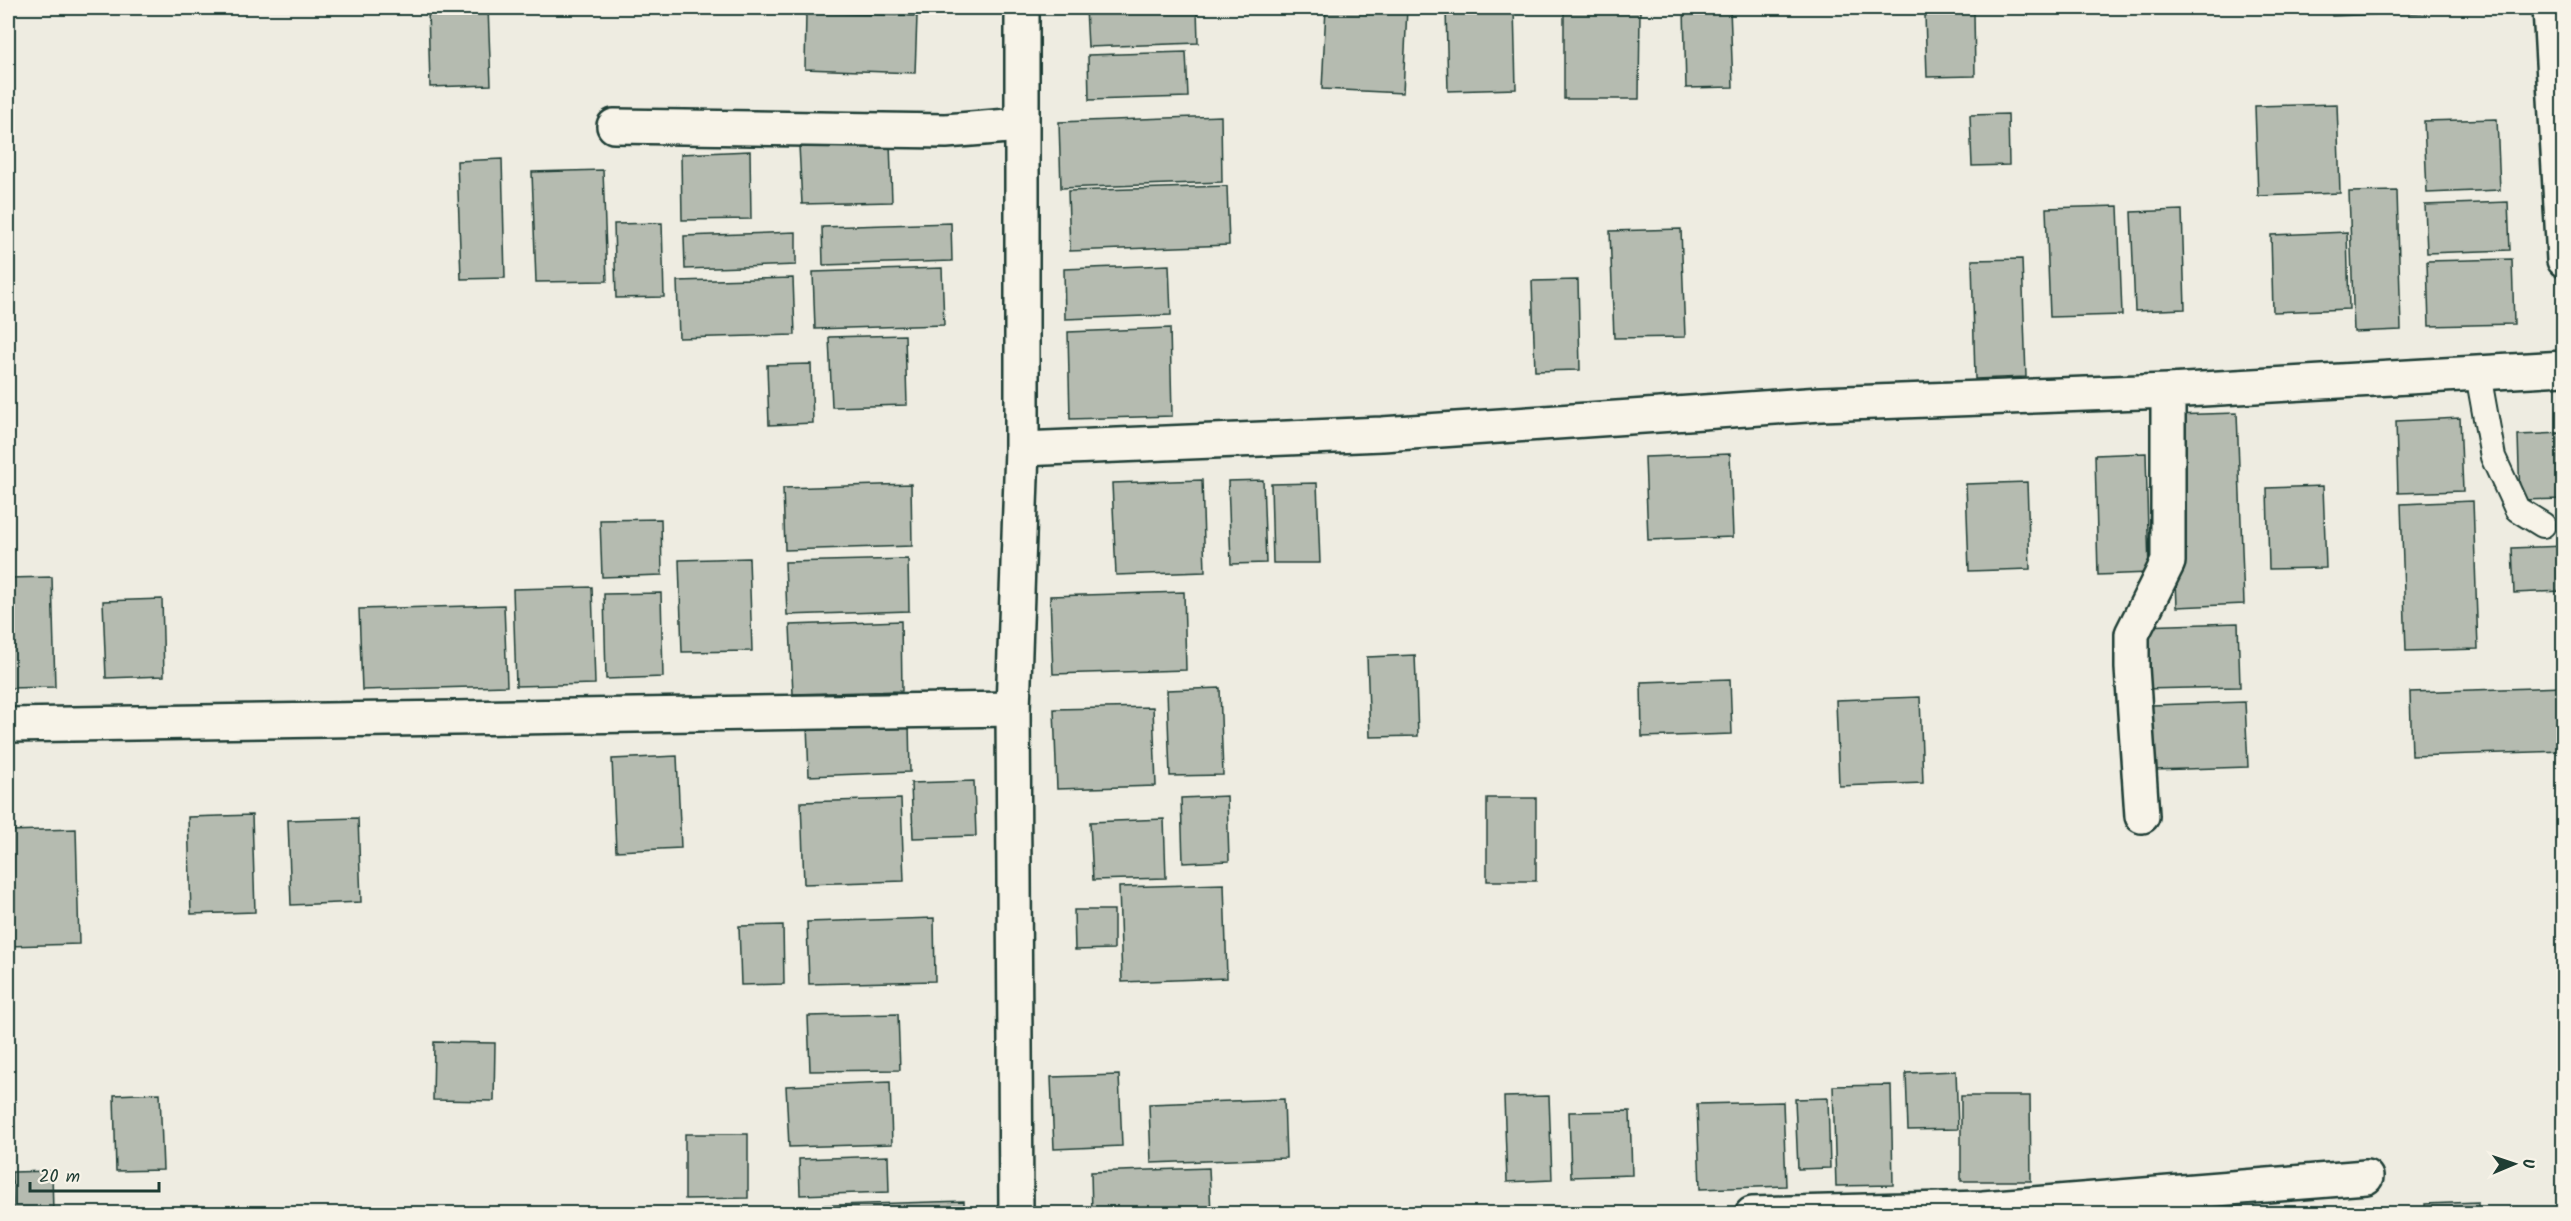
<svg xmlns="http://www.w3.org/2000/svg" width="2571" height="1221" viewBox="0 0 2571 1221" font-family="Kalam,sans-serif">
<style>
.building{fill:#b5bbb0;stroke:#1f3d34;stroke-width:1.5}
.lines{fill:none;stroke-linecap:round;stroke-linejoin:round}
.lane-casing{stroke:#1f3d34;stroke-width:28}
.street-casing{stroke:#1f3d34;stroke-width:38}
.secondary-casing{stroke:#1f3d34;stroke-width:38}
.lane{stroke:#f7f3e8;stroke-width:24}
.street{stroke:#f7f3e8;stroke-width:33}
.secondary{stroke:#f7f3e8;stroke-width:33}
</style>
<rect width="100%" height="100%" fill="#eeece1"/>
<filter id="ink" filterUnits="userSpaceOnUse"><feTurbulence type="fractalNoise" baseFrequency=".0167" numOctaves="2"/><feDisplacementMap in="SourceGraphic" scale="12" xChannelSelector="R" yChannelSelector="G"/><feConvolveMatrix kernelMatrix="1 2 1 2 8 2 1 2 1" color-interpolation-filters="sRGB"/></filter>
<g filter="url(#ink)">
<path class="building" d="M428,8H488L491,85L430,87Z
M1086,8H1197L1198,43L1088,47Z
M1326,8H1407L1403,93L1322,89Z
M1514,8L1516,89L1448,91L1446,9Z
M1564,8H1640L1639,99H1564Z
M1730,8L1733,87L1686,88L1684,9Z
M2331,8H2490V10L2332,16Z
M806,12L917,16L915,73L805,69Z
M1974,13L1975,76L1927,77L1925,15Z
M1186,52L1188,97L1089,100L1088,55Z
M2337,104L2340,193L2258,196L2255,106Z
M2008,114L2009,165L1972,166L1970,115Z
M1221,116L1222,182L1061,188L1059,122Z
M2497,119L2500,190L2427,193L2424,121Z
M890,143L892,202L802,204L799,145Z
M750,151L751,219L682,220L681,154Z
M502,159L505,278L461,279L457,161Z
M603,170L607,281L536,282L532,172Z
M1227,186L1229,245L1070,251L1068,191Z
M2397,191L2401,330L2354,332L2349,192Z
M2508,202L2510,250L2427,253L2425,205Z
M2118,206L2122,315L2050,317L2046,208Z
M2182,210L2185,309L2135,311L2131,212Z
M662,223L664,297L616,298L614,224Z
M951,223L952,261L823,265L822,227Z
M1681,229L1685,337L1614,338L1610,231Z
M796,232V265L685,269L684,236Z
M2347,232L2349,309L2273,312L2271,235Z
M2022,259L2026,377L1975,379L1972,260Z
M2512,259L2514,324L2429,326L2427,261Z
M1169,265L1171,315L1065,319L1064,269Z
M942,268L944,325L815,329L813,272Z
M793,278L795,335L679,338L677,281Z
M1578,280L1580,370L1535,371L1532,281Z
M1170,328L1172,416L1070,419L1068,332Z
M905,335L907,405L832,407L829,337Z
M811,364L813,423L769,425L767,365Z
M2237,413L2244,604L2177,607L2170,415Z
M2460,418L2463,491L2398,493L2396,421Z
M2564,433V499L2520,500L2518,435Z
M2146,453L2149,573L2098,575L2095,455Z
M1730,454L1733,537L1648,540L1645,457Z
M1202,480L1205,572L1116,575L1112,483Z
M1263,480L1266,563L1231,564L1228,481Z
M2027,482L2030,569L1969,571L1966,484Z
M1317,483L1320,563H1273L1271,484Z
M911,484L912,546L785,550L783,488Z
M2323,486L2326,568L2269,569L2267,488Z
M2473,501L2478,649L2406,651L2401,504Z
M661,519L662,575L602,577L600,520Z
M2564,546V591L2514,593L2512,548Z
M749,558L752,651L682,652L679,560Z
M908,559L909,611L787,615L785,562Z
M52,577L55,687L8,688V578Z
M592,587L595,684L516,686L513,589Z
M1184,592L1186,670L1053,674L1050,596Z
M661,593L663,677L606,679L604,594Z
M162,599L164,676L106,678L103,601Z
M504,605L507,686L362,690L359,609Z
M901,621L902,691L793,694L790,625Z
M2238,623L2240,687L2142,689L2139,626Z
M1415,655L1418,736L1370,737L1367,657Z
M1730,679L1732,734L1642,737L1641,682Z
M2564,687V751L2412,756L2410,692Z
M1220,688L1223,775L1170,776L1167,690Z
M1920,697L1923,783L1839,786L1836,700Z
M2245,702L2248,767L2154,770L2152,705Z
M1153,707L1156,786L1057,789L1054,709Z
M909,722L910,772L809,776L807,725Z
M677,756L681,848L616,851L612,759Z
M974,781L976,836L913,838L911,783Z
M1227,796L1229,861L1183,863L1181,798Z
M1487,798H1536V881H1487Z
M901,799L904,881L804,884L801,802Z
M252,815L255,912L191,914L188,817Z
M358,818L361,902L291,905L288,820Z
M1164,819L1166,878L1093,880L1090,822Z
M76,829L79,944L8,946V831Z
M1224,884L1227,978L1122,982L1119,887Z
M1074,910H1114V949L1075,950Z
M934,918L935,981L809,984L807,922Z
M783,925L784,984L741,985L739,926Z
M898,1014L900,1070L810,1071L808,1016Z
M434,1042L495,1043L494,1101L433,1100Z
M1956,1071L1958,1129L1908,1130L1906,1073Z
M1119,1075L1122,1146L1054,1149L1051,1077Z
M890,1082L892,1144L789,1147L786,1086Z
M1891,1085L1893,1185L1836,1186L1833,1086Z
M160,1093L163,1170L116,1171L114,1095Z
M1549,1096L1552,1180L1507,1182L1504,1097Z
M1961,1096H2030L2031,1181H1961Z
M1828,1098L1830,1168L1798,1169L1795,1099Z
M1284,1099L1286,1158L1151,1163L1149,1104Z
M1783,1102L1786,1186L1700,1189L1697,1104Z
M1630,1111L1632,1175L1571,1177L1569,1112Z
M685,1134H748V1198L685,1199Z
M888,1156L889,1192L800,1195L799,1159Z
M1209,1168L1211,1214H1092L1091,1172Z
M52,1171L53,1214H13L12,1172Z
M964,1201V1214H773V1207Z
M2478,1202V1214H2425V1204Z"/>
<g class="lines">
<g class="lane-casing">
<path id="lane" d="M2478,374L2493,457L2517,509L2543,525"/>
</g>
<g class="street-casing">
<path id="street" d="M2550,8L2564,260
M614,126L946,131L1021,125
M1022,449L1382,434L1821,404L2168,391L2564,368
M8,725L1013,709
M2142,816L2132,668V634L2168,562V391
M1752,1214L1983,1208L2366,1177"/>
</g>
<g class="secondary-casing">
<path id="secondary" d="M1016,1214L1013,709L1022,449V8"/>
</g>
<use href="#lane" class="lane"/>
<use href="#street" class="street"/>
<use href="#secondary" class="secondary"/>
</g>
</g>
<rect width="2571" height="1221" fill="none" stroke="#f7f3e8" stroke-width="30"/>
<rect x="15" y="15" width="2541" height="1191" fill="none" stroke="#1f3d34" stroke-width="2" filter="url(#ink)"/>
<g transform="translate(2514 1164) rotate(88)" stroke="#f7f3e8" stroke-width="4.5" paint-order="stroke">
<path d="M0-4.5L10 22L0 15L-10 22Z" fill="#1f3d34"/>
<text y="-9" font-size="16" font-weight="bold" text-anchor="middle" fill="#1f3d34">U</text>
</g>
<path d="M30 1182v9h129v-9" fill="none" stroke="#1f3d34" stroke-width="3"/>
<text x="39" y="1182" font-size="18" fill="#1f3d34" stroke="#f7f3e8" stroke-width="4.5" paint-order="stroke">20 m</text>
</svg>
